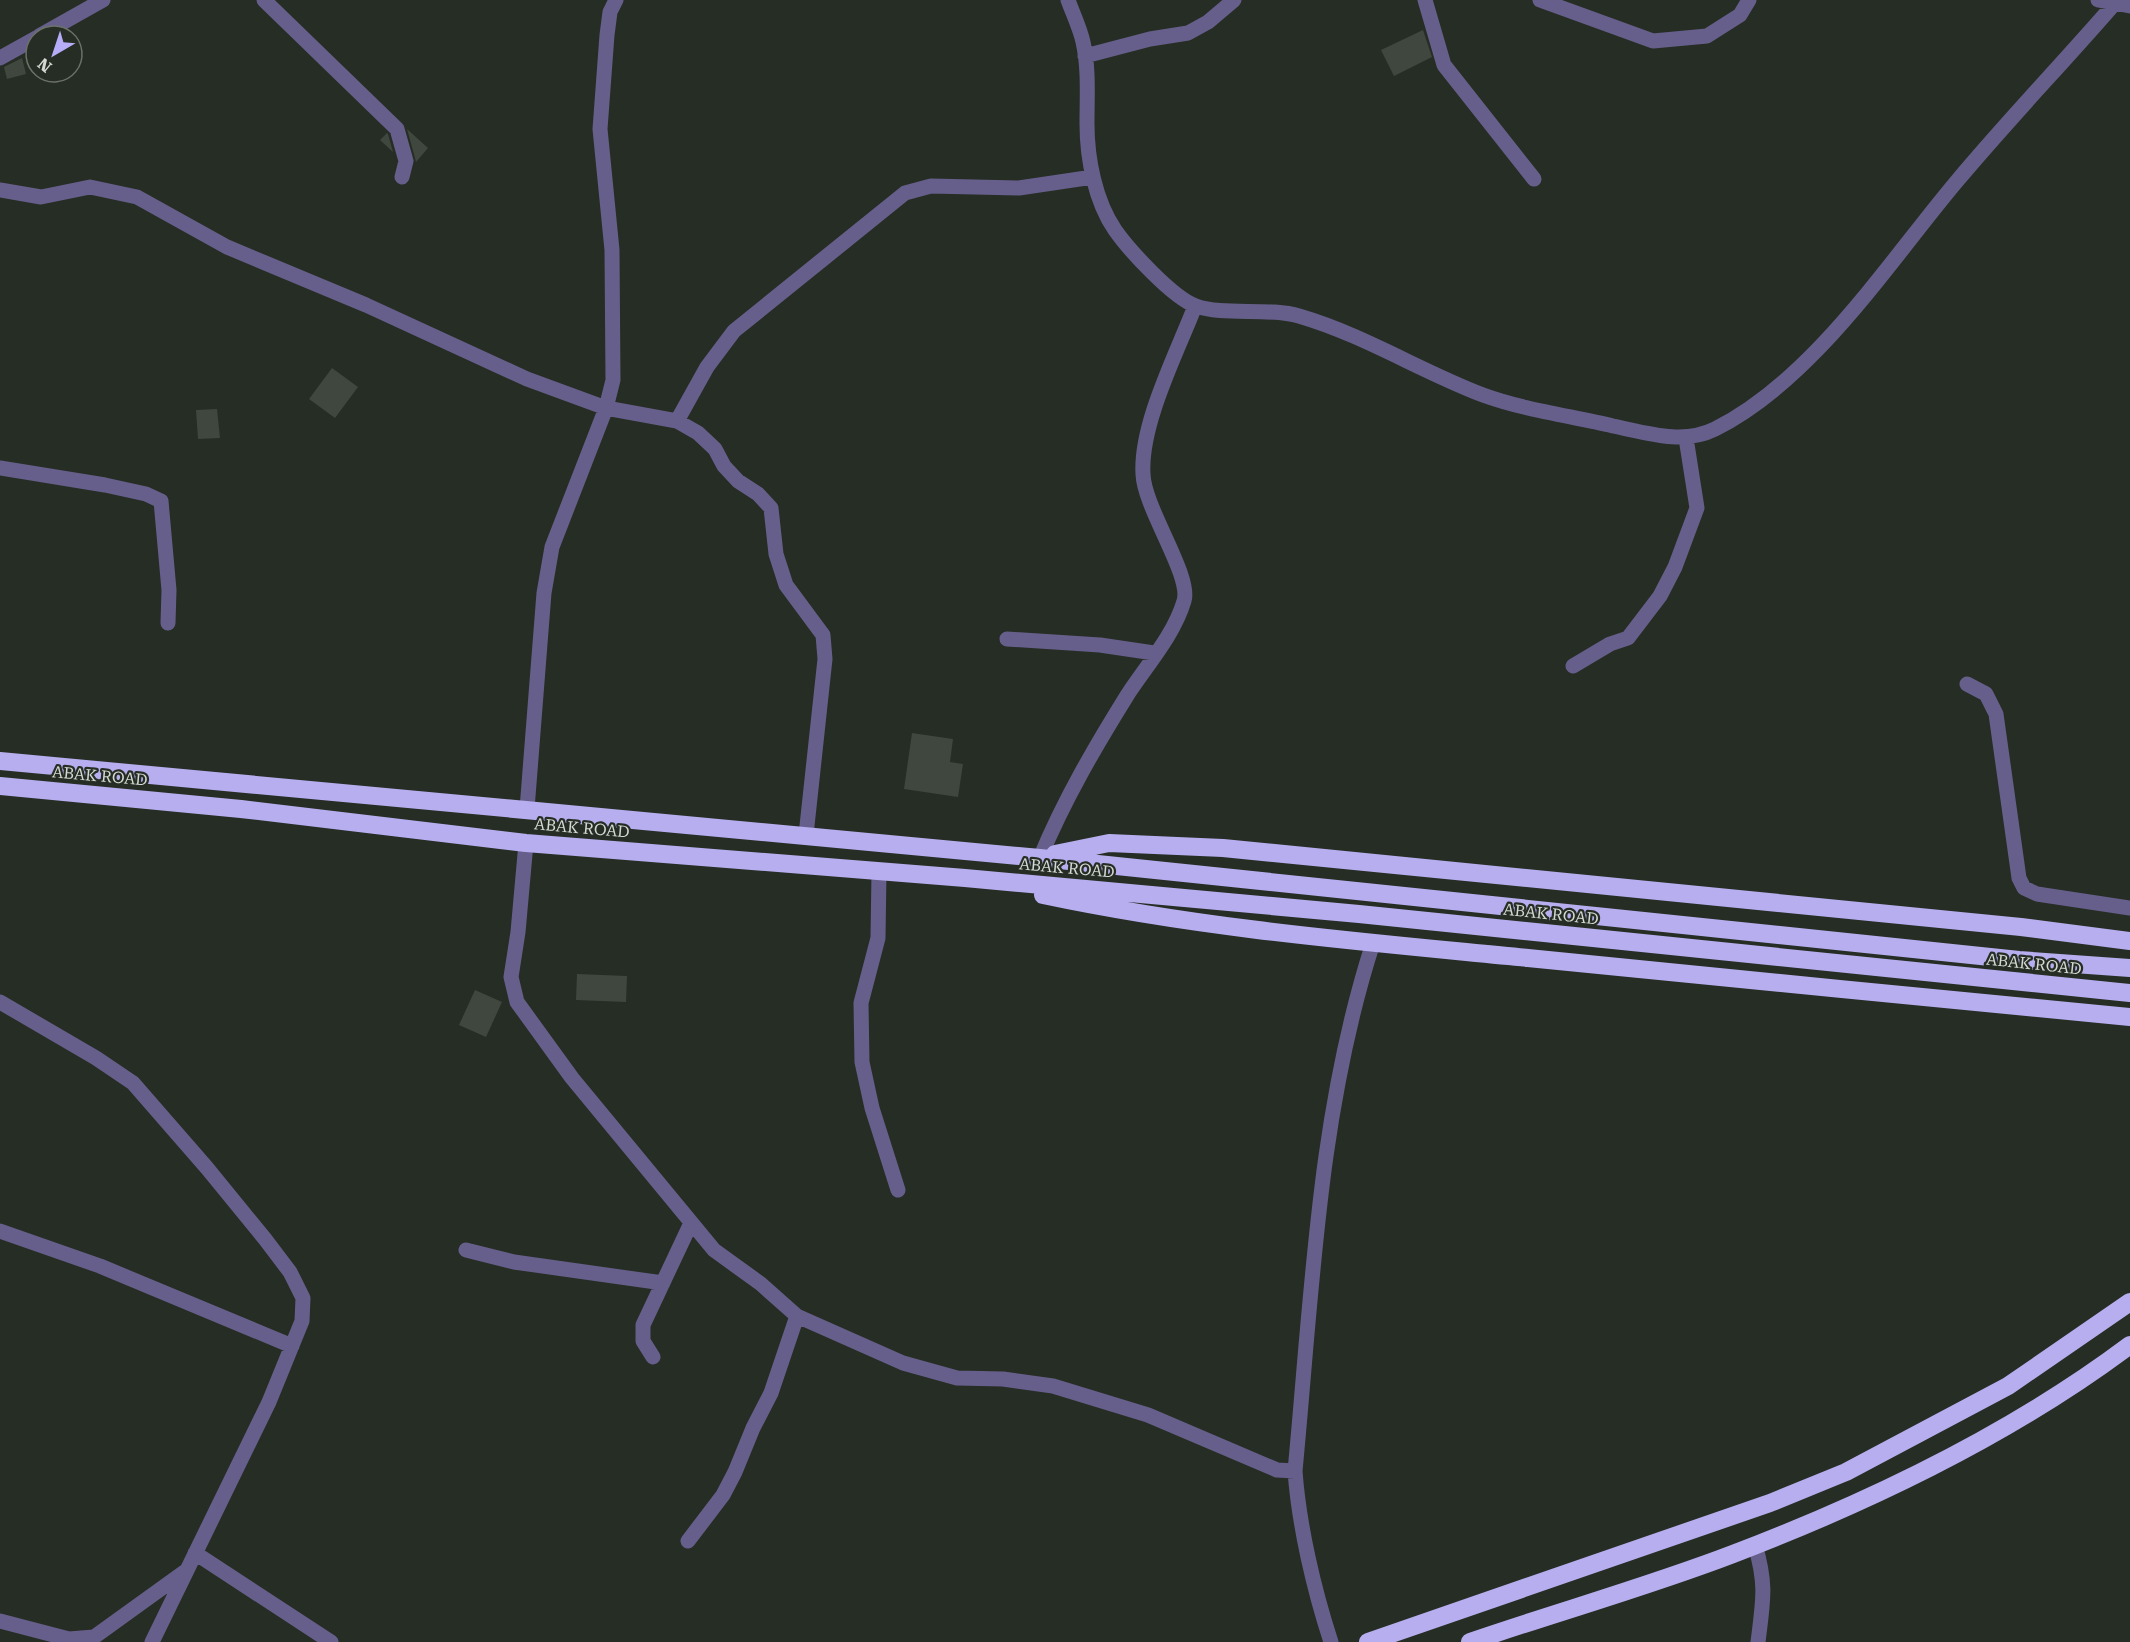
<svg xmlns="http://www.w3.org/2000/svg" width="2130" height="1642" viewBox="0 0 2130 1642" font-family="'Roboto Serif',serif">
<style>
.building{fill:#3f473e}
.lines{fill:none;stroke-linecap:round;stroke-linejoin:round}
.minor{stroke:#665f8b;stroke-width:15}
.highway{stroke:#b7aeef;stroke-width:18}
.labels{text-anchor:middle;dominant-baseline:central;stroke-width:4.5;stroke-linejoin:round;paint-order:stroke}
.street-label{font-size:16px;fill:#d4d9d3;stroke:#262d24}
</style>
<rect width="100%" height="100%" fill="#262d24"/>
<path class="building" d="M1423,30L1432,57L1394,76L1381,50Z
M22,58L26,74L7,79L4,67Z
M407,129L428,148L416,162L415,158Z
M387,133L388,134L393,152L380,140Z
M332,368L358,387L335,418L309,399Z
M217,409L220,438L198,439L196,410Z
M912,733L953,739L950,762L963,764L958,797L904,789Z
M577,974L627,976L626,1002L576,1000Z
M475,990L502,1002L486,1037L459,1025Z"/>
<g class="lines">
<path class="minor" d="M264,0L397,129L406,161L402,177
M1068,0C1073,14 1080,28 1083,42C1089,68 1087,97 1087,124C1087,158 1095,201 1115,230C1129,250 1173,298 1196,306C1223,316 1269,307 1299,316C1364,335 1420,371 1483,395C1524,410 1571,416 1613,426C1647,433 1683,445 1715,429C1813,380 1888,263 1957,181C2008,120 2063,63 2115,3
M1425,0L1444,65L1534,179
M1540,0L1653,41L1707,36L1740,15L1749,0
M2098,0L2130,6
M39,36L103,0
M1085,56L1150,39L1188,33L1208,22L1234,0
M0,58L36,38
M0,190L41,197L90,187L137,197L227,247L366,305L527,379L606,408L677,421L698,433L715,449L724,466L738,481L758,494L771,508L776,554L786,585L823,635L825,659L806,835
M677,421L707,367L734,331L905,193L931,186L1019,188L1093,177
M0,468L105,485L146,494L161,501L169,590L168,623
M1007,639L1100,645L1154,653
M1573,666L1610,644L1628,638L1660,596L1675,567L1697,508L1686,438
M1967,684L1986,694L1996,714L2019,878L2024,888L2037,894L2130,908
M527,809L544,593L552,547L606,408L613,380L612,250L600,129L607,35L610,12L616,0
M526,843L518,932L511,977L517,1002L572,1078L714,1250L761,1284L797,1316L903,1363L957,1378L1003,1379L1053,1386L1148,1415L1277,1470L1295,1471
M1040,858C1064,800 1095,747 1128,694C1147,665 1174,635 1184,601C1192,576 1144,508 1143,474C1140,424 1177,353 1195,306
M879,871L878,938L861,1003L862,1062L872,1108L898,1190
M0,1002L96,1058L133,1083L207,1168L265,1239L290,1272L303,1298L302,1321L269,1402L152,1642
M0,1231L100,1266L292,1346
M466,1250L514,1262L663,1283
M653,1357L643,1341V1325L691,1223
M688,1541L723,1495L735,1472L753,1428L771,1393L797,1316
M1755,1545C1767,1585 1763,1601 1758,1642
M195,1553L331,1642
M0,1621L69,1639L94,1637L187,1570
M1331,1642C1314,1590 1299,1526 1295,1471C1312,1294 1318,1113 1373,943"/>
<path class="highway" d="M0,761L1040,858L2019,960L2130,968
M0,786L241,809L526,843L965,878L1359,914L2130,993
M1055,854L1109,843L1223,848L2021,927L2130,941
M1043,895C1203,929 1366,942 1528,958C1729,978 1929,998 2130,1017
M1368,1642L1770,1503L1846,1472L2008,1386L2130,1302
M1470,1642C1557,1612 1647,1587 1733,1554C1872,1501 2010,1435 2130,1345"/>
</g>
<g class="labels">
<g class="street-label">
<text transform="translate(100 776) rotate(5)">ABAK ROAD</text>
<text transform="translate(582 828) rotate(5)">ABAK ROAD</text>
<text transform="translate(1067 868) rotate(5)">ABAK ROAD</text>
<text transform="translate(1551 914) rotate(6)">ABAK ROAD</text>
<text transform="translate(2034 964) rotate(6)">ABAK ROAD</text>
</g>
</g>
<g transform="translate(54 54) rotate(219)"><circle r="28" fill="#262d24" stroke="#6c726a" stroke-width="1.5"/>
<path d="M0-4.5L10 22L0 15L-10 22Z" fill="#b6acf8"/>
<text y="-9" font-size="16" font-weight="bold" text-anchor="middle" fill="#d4d9d3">N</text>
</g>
</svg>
